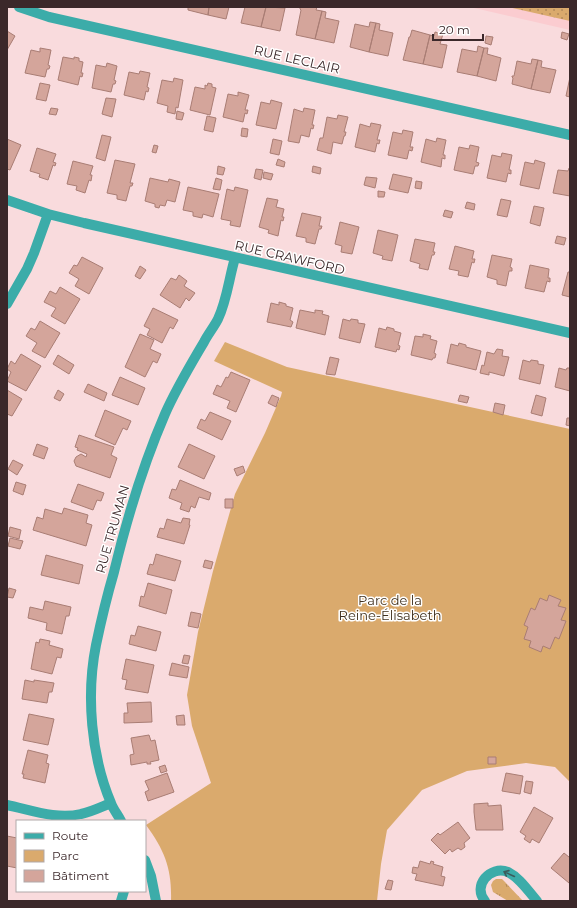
<svg xmlns="http://www.w3.org/2000/svg" width="577" height="908" viewBox="0 0 577 908" font-family="Montserrat,sans-serif">
<style>
.built{fill:#fbccd0}
.grass{fill:url(#grass-tufts)}
.park{fill:#daaa6d}
.garden{fill:url(#garden-dots)}
.building{fill:#d4a59b;stroke:#a97d74}
.lines{fill:none;stroke-linecap:round;stroke-linejoin:round}
.minor{stroke:#3caca9;stroke-width:10}
.oneway{stroke:#3b5d5d}
.labels{text-anchor:middle;dominant-baseline:central;stroke-width:3;stroke-linejoin:round;paint-order:stroke}
.street-label{font-size:13px;fill:#3b282a;stroke:#fff}
.park-label{font-size:13px;fill:#40301d;stroke:#fff}
</style>
<defs>
<pattern id="grass-tufts" width="24" height="20" patternUnits="userSpaceOnUse"><rect width="24" height="20" fill="#daaa6d"/><path d="M3 7l-1-3M5 7V3M7 7l1-3M15 17l-1-3M17 17v-4M19 17l1-3" fill="none" stroke="#b28a5a"/></pattern>
<pattern id="garden-dots" width="8" height="8" patternUnits="userSpaceOnUse"><rect width="8" height="8" fill="#daaa6d"/><path d="M2 2h.1M6 6h.1" fill="none" stroke="#b28a5a" stroke-width="1.8" stroke-linecap="round"/></pattern>
</defs>
<rect width="100%" height="100%" fill="#f9dbdd"/>
<path class="built" d="M469,7H570V30L483,10Z"/>
<path class="grass" d="M496,879H502L505,882L523,901H508L493,892L491,885L493,881Z"/>
<path class="park" d="M225,342L287,367L570,429V782L555,767L526,763L467,771L422,790L387,830L381,864L377,901H171C172,869 165,851 146,825L211,783L192,726L187,695L198,632L213,571L235,494L265,433L281,396L282,392L214,361Z"/>
<path class="garden" d="M508,7H570V21Z"/>
<path class="building" d="M188,7H209L208,15L188,10Z
M209,7H229L226,19L208,15Z
M245,7H266L261,27L241,23Z
M266,7L285,8L280,31L261,27Z
M300,7H317L316,10L322,11L315,39L296,35L301,10L300,9Z
M322,11L326,12L325,18L339,21L334,43L315,39Z
M370,22L376,23L369,52L350,47L355,24L369,27Z
M376,23L380,24L379,30L393,33L388,56L369,52Z
M412,30L430,35L423,64L403,60L409,37H410Z
M7,31L15,36L7,50Z
M435,32L443,34L440,44L447,45L442,68L423,64L430,35L434,36Z
M562,32L569,34L567,40L561,38Z
M486,36L493,37L491,45L485,43Z
M478,46L484,48L477,76L457,72L462,49L477,52Z
M40,48L51,50L48,65L50,66L49,69H47L45,77L25,73L31,50L40,52Z
M484,48H488L487,54L501,58L496,81L477,76Z
M63,57L74,59V57L79,58V61L83,62L81,73H83L82,77L80,76L78,85L58,80Z
M532,59L538,60L531,89L512,84L513,78L512,77V76H514L517,61L531,64Z
M538,60L542,61L541,67L556,70L550,93L531,89Z
M107,63L117,66L114,80L116,81L115,84H113L111,92L92,88L96,65L106,67Z
M140,71L150,73L147,87L149,88L148,92L146,91L144,100L124,95L129,72L139,74Z
M570,77V97L566,96Z
M174,78L183,80L178,108L176,107L175,114L167,112L168,106L157,103L162,80L173,82Z
M40,83L50,85L46,101L36,99Z
M208,83L212,84V87L216,88L210,115L190,110L195,87L205,89V85L207,86Z
M238,92L249,95L245,110H248L247,114L245,113L243,122L223,117L228,94L238,96Z
M106,98L116,99L112,117L102,114Z
M271,100L282,103L276,129L256,125L261,102L270,104Z
M51,108L58,109L56,115L49,114Z
M304,108L315,110L312,125H314L313,129L311,128L309,137L301,135L299,143L288,141L294,109L303,112Z
M177,111L184,113L182,120L176,119Z
M338,115L348,117L344,132H346L345,136H344L342,144L333,142L331,154L317,150L320,138H323L327,117L337,119Z
M207,116L216,118L213,132L204,130Z
M371,123L381,125L377,140H380L379,144L377,143L375,152L355,147L360,124L370,127Z
M242,128L248,129L247,137L241,136Z
M403,130L413,132L410,147H413L412,151L409,150L407,159L388,155L393,132L402,134Z
M102,135L111,137L105,161L96,158Z
M437,138L446,140L443,155H445V159L442,158L441,167L421,162L426,139L436,142Z
M7,139L21,145L10,170L7,169Z
M273,139L282,141L279,155L270,153Z
M154,145L158,146L156,153L152,152Z
M470,145L479,147L476,162L479,163L478,166H475L473,174L454,170L459,147L469,149Z
M37,148L56,154L53,162L56,163L55,166L53,165L48,180L39,177L40,174L30,171Z
M502,153L512,155L509,170H511V174L508,173L506,182L487,178L492,155L501,157Z
M278,159L285,162L284,167L276,165Z
M115,160L135,164L130,183H133L132,186H130L126,201L117,199V195L107,193Z
M535,160L545,163L539,189L520,185L525,162L534,164Z
M73,161L93,166L90,175H92L91,181L89,180L85,193L76,190L77,186L67,184Z
M218,166L225,168L223,175L217,174Z
M313,166L321,168L320,174L312,172Z
M569,168H570V196L553,193L558,170L568,171Z
M256,169L263,170L261,180L254,178Z
M264,172L273,174L271,180L263,178Z
M393,174L412,178L408,193L389,189Z
M366,177L377,178L375,188L364,185Z
M150,178L168,182L169,179L180,182L175,202L167,200L165,206L160,205L159,208L155,207V204L145,201Z
M216,178L222,180L220,190L213,189Z
M416,181L422,182L421,189L415,188Z
M188,187L219,194L213,217L203,214L202,218L193,216V212L183,210Z
M235,187L248,190L240,227L230,225L231,221L221,219L227,189L234,191Z
M378,191L385,192L384,197H378Z
M267,198L278,200L276,207L284,209L282,217H284L283,221L281,220L278,236L268,233L269,230L259,227Z
M501,199L511,201L507,217L497,215Z
M467,202L475,204L474,210L465,208Z
M534,206L544,208L540,226L530,223Z
M445,210L453,212L451,218L443,216Z
M302,213L321,217L319,226H322L321,229H319L315,244L306,242V238L296,236Z
M340,222L359,227L352,254L341,252L342,246L335,244Z
M378,230L398,235L392,261L382,259L383,256L373,253Z
M557,236L566,238L564,245L555,243Z
M415,239L435,243L433,252H435L434,255H432L428,270L419,268L420,264L410,261Z
M455,246L474,251L472,259H475L474,263L472,262L468,277L458,275L459,271L449,269Z
M492,255L512,259L510,267L512,268V271H509L506,286L497,284V280L487,277Z
M82,257L103,268L89,294L75,286L79,279L69,273L74,265L77,266Z
M530,265L549,269L548,278H550V282L547,281L544,292L525,288Z
M140,266L146,270L140,279L135,276Z
M568,272H570V297L562,295Z
M179,275L187,281L184,286L195,293L189,301L186,298L180,308L160,295L171,278L176,280Z
M60,287L80,299L65,324L51,316L56,308L44,302L50,291L56,294Z
M279,302L286,304V306L293,308L290,320L293,322L291,327L267,322L271,303L279,305Z
M153,308L178,320L173,329L170,327L162,343L147,335L150,329L144,326Z
M300,310L315,313V310L323,311L322,314L329,316L325,335L296,328Z
M343,319L350,321L351,319L358,320V323L365,324L360,343L339,338Z
M40,321L60,333L45,358L32,351L37,343L26,336L31,328L35,330Z
M387,327L394,329V331L401,333L398,345L400,346L399,350L397,349L396,352L375,347L379,328L386,330Z
M140,334L154,340L150,349L161,354L157,363L153,361L145,377L125,367Z
M423,334L431,336L430,339L437,341L434,353L436,354L435,358H433L432,360L411,355L415,336L423,337Z
M459,343L466,345V347L481,351L476,370L447,363L451,344L458,346Z
M497,349L503,350L502,356L509,357L504,376L489,372V375L480,373L482,365L484,366L487,352L494,354Z
M21,354L41,366L26,391L7,381L11,372L7,369L11,361L15,364Z
M58,355L74,365L69,374L53,364Z
M330,357L339,359L335,375L326,374Z
M523,360L530,362L531,360L538,361V364L544,365L540,384L519,379Z
M559,368L566,370L567,368H570V391L555,387Z
M231,372L250,380L236,412L227,408L230,401L213,394L217,385L221,387L226,377L228,378Z
M120,377L145,388L138,405L112,395Z
M88,384L107,393L104,401L84,392Z
M7,390L22,399L12,416L7,414Z
M58,390L64,394L60,401L54,398Z
M272,395L279,398L276,407L268,403Z
M460,395L469,397L467,403L458,401Z
M536,395L546,398L542,416L531,413Z
M495,403L505,405L503,415L493,412Z
M105,410L131,421L127,430L123,428L115,445L95,436Z
M210,412L231,421L222,440L197,428L201,419L205,421Z
M567,418H570V426L566,425Z
M79,435L114,447L111,455L117,458L110,478L76,466L74,461L76,457L81,454L86,457L87,454L77,450L78,448L75,447Z
M37,444L48,448L44,459L33,455Z
M189,444L215,456L204,479L178,467Z
M13,460L23,465L17,475L8,469Z
M243,466L245,472L237,476L234,469Z
M180,480L211,493L209,500L199,497L195,508L191,506L189,512L180,509L182,503L169,498L172,489L176,490Z
M16,482L26,485L23,495L13,491Z
M78,484L104,493L101,501L97,500L93,510L71,502Z
M225,499H233V508H225Z
M64,508L88,515L86,523L92,525L86,546L33,530L37,517L43,519L45,509L62,514Z
M183,518L190,519L189,525H190L184,544L157,537L160,528L164,529L167,519L181,523Z
M10,527L21,530L19,539L8,536Z
M10,538L23,541L20,549L8,546Z
M156,554L181,561L175,581L147,574L150,564L153,565Z
M46,555L83,565L79,584L41,575Z
M205,560L213,562L211,569L203,567Z
M148,583L172,590L166,614L139,606L141,596L144,597Z
M9,588L16,590L13,598L7,597Z
M549,595L561,600L558,606L566,608L561,620L566,621L559,639L555,637L550,649L543,646L541,652L529,647L531,641L524,639L528,627L524,625L531,608L535,610L540,598L547,601Z
M45,601L71,607L69,616H66L62,634L46,630L47,623L28,618L30,607L43,610Z
M191,612L201,614L198,628L188,626Z
M138,626L161,632L156,651L129,644L131,635L135,636Z
M40,639L50,641L49,645L63,649L61,658L57,657L52,674L31,669L36,642L39,643Z
M184,655L190,656L188,664L182,663Z
M126,659L154,665L148,693L125,689L127,680L122,679Z
M172,663L189,667L187,678L169,675Z
M25,680L34,682V680L54,683L52,692H49L47,703L22,699Z
M151,702L152,722L124,723V713H128L127,703Z
M29,714L54,719L48,745L23,740Z
M184,715L185,725H177L176,716Z
M149,735L151,741L155,740L159,760L150,762L151,764H147V762L131,765L130,755L134,754L131,738Z
M28,750L48,755L46,763L49,764L45,783L23,778L24,774H22Z
M488,757H496V764H488Z
M165,765L167,771L161,773L159,767Z
M167,773L174,792L148,801L145,792L149,790L145,781Z
M506,773L523,776L520,794L502,791Z
M526,781L533,782L531,794L524,792Z
M488,803V806L501,805L503,830H476L474,812V804Z
M534,807L553,818L539,843L532,839L530,843L524,839L526,836L520,832Z
M458,822L470,838L464,843L465,847L461,850L458,848L452,852L450,849L445,854L431,840L438,833L440,835Z
M7,836L17,838V868L7,866Z
M564,853L569,857L570,855V881L569,883L551,868Z
M420,861L430,864L431,861L434,862L433,864L443,867L441,876L445,877L443,886L415,880L417,874L412,873L413,867L418,868Z
M388,880L393,881L391,890L385,889Z"/>
<g class="lines">
<path class="minor" d="M19,7L49,17L570,135
M7,200L48,214L84,223L570,333
M7,304L27,269L34,253L48,214
M7,805C31,810 57,820 81,814C91,812 101,807 111,803
M121,821C118,815 113,809 111,803C91,756 86,695 96,645C101,621 107,596 114,572C127,518 143,465 165,414C176,389 190,366 204,342C208,334 214,327 218,319C227,300 229,278 235,258
M145,860L151,876L156,901
M121,901L124,891
M485,901C472,886 490,865 508,872C520,878 528,891 537,901"/>
</g>
<defs><path id="oneway-shaft" d="M-6 0H5M1.5-3L5.5 0L1.5 3" fill="none" stroke-width="1.6" stroke-linecap="round" stroke-linejoin="round"/></defs>
<use class="oneway" href="#oneway-shaft" transform="translate(509 874) rotate(-155)"/>
<g class="labels">
<g class="street-label">
<text transform="translate(297 59) rotate(13)">RUE LECLAIR</text>
<text transform="translate(290 257) rotate(13)">RUE CRAWFORD</text>
<text transform="translate(112 529) rotate(-74)">RUE TRUMAN</text>
</g>
<g class="park-label">
<text x="390" y="600">Parc de la<tspan x="390" dy="15">Reine-Élisabeth</tspan></text>
</g>
</g>
<rect width="577" height="908" fill="none" stroke="#3b282a" stroke-width="16"/>
<rect x="16" y="820" width="130" height="72" fill="#ffffff" stroke="#b1a9aa"/>
<rect x="24" y="833" width="20" height="6" fill="#3caca9" stroke="#b1a9aa"/>
<text x="52" y="840" font-size="12" fill="#3b282a">Route</text>
<rect x="24" y="850" width="20" height="12" fill="#daaa6d" stroke="#b1a9aa"/>
<text x="52" y="860" font-size="12" fill="#3b282a">Parc</text>
<rect x="24" y="870" width="20" height="12" fill="#d4a59b" stroke="#b1a9aa"/>
<text x="52" y="880" font-size="12" fill="#3b282a">Bâtiment</text>
<path d="M433 34v6h50v-6" fill="none" stroke="#3b282a" stroke-width="2"/>
<text x="439" y="34" font-size="12" fill="#3b282a" stroke="#ffffff" stroke-width="3" paint-order="stroke">20 m</text>
</svg>
